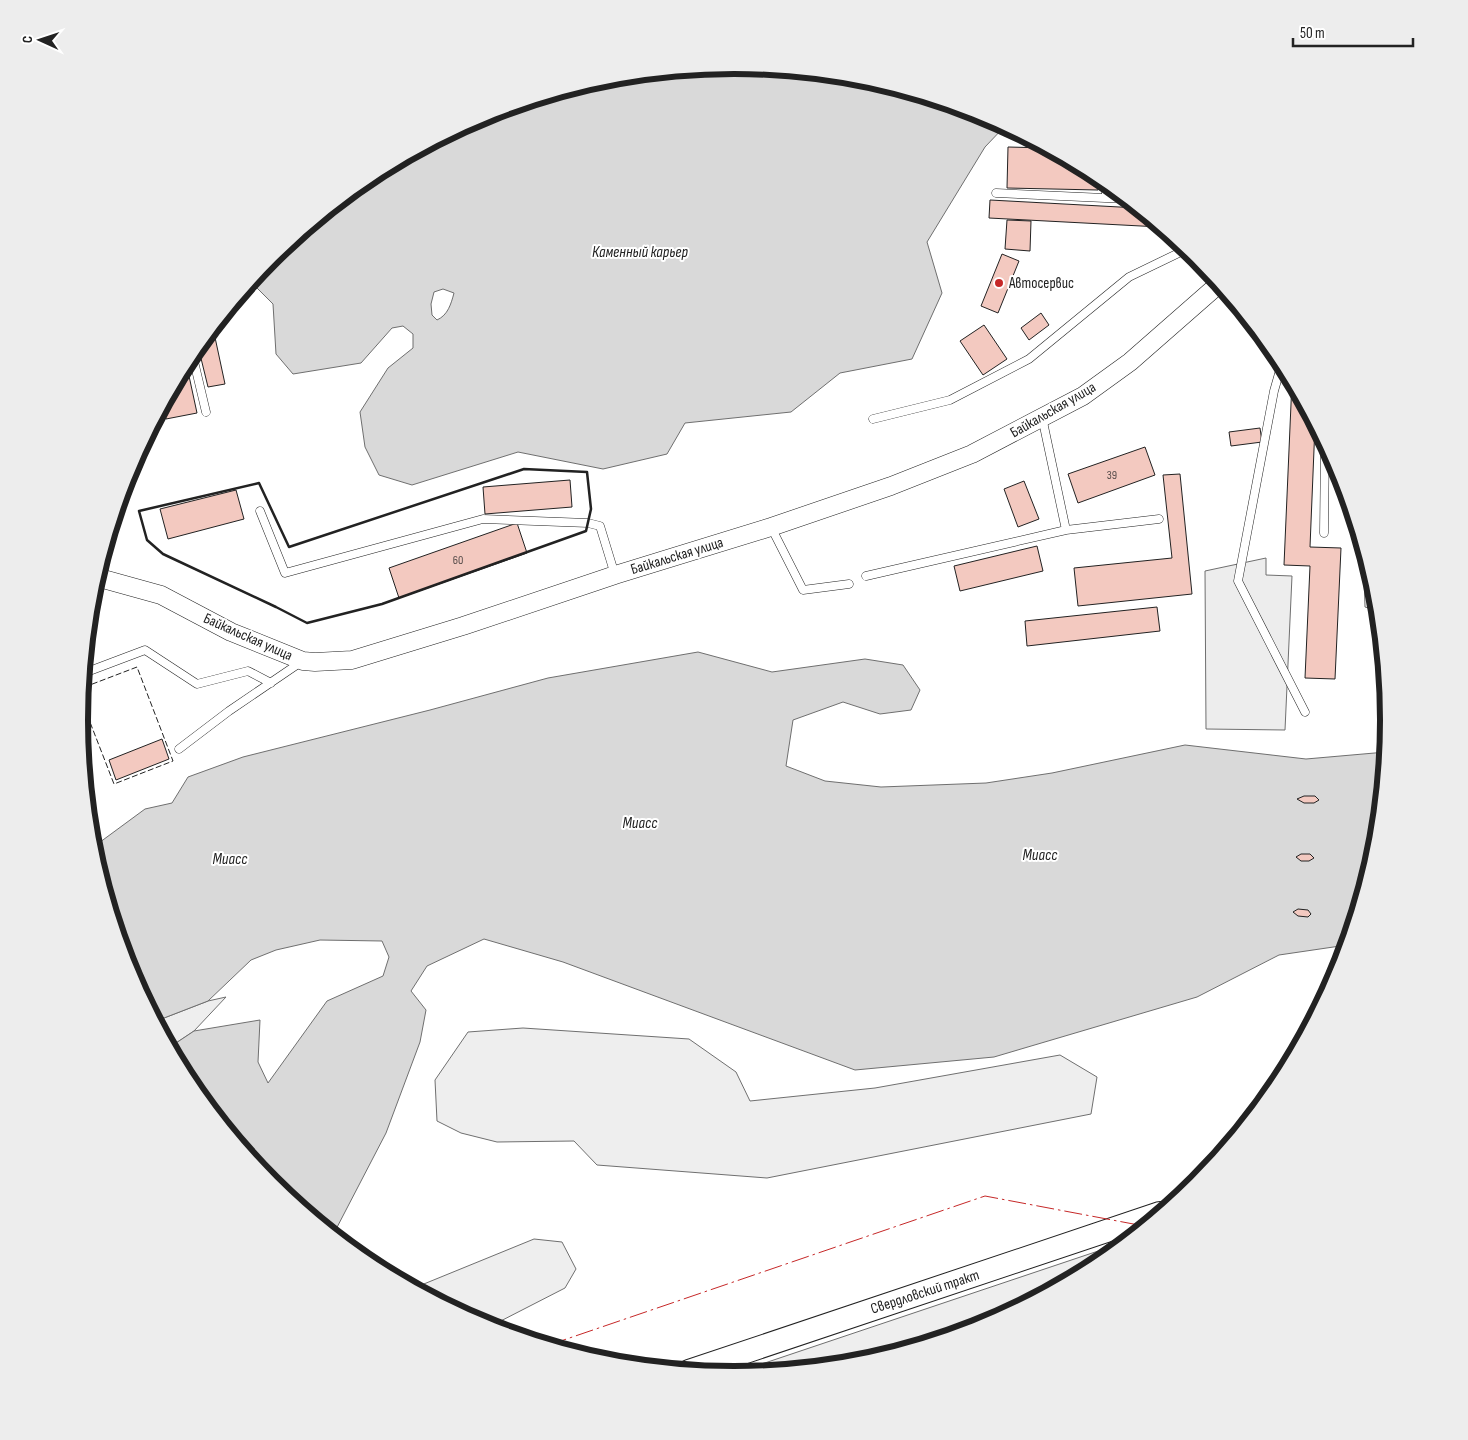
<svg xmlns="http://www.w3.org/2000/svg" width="1468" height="1440" viewBox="0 0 1468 1440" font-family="'Sofia Sans Condensed',sans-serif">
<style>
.green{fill:#eee;stroke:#6f6f6f}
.parking{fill:#ededed;stroke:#6f6f6f}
.water{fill:#d9d9d9;stroke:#6f6f6f;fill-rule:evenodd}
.building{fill:#f3c9c0;stroke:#222}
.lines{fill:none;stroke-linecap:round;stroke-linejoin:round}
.service-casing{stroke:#222;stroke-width:9}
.tertiary-casing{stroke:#222;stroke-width:19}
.primary-casing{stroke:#222;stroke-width:24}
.path{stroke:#646464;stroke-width:3;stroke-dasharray:4 2.5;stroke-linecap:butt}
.service{stroke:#fff;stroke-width:8}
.tertiary{stroke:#fff;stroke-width:18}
.primary{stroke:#fff;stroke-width:22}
.fence{stroke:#222;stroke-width:1;stroke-dasharray:6 2.5;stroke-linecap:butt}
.wall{stroke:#222;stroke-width:2.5}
.power{stroke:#c62828;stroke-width:1;stroke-dasharray:18 4 2.5 4;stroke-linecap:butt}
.poi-dot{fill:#c62828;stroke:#fff;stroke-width:2}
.labels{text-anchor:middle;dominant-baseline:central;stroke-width:4;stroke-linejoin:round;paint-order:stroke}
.number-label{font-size:12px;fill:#564c4a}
.poi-label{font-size:15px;fill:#222;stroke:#fff;text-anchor:start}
.street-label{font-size:15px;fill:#222;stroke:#fff}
.water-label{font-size:16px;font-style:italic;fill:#222;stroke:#fff}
.rim{fill:none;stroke:#222;stroke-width:6}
</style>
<rect width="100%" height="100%" fill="#fff"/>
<path class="green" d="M1363,546L1376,592L1378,611L1365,607Z
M226,997L194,1031L170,1047L149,1009L164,1018L208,1001Z
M523,1028L689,1039L736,1072L750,1101L875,1088L1060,1055L1097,1077L1091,1114L767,1178L597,1165L574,1141L497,1142L461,1133L437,1121L435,1080L468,1032Z
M534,1239L562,1242L576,1269L565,1288L489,1327L483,1325L414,1288Z
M1125,1242L1098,1265L985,1325L862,1362L729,1375Z"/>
<path class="parking" d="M1266,558V575L1292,576L1285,730L1206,729L1205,571Z"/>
<path class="water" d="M734,65L862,78L985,115L1005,126L985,147L927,242L942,293L912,359L840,373L791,412L685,423L667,454L603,469L518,452L412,485L379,475L365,447L360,412L388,368L413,348V334L403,326L392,328L361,363L293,374L276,354L273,304L251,282L271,257L370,175L484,115L606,78ZM443,289L454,293C451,304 448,315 437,320L432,315L431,304L434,292Z
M698,652L772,672L865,659L903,665L920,690L911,710L880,714L843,702L793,720L786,766L825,781L881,787L986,783L1052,773L1185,745L1306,759L1386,752L1376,848L1347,945L1279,955L1197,997L994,1057L855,1070L563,962L484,939L427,966L411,991L426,1010L420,1042L386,1133L333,1235L271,1183L189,1084L170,1047L194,1031L260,1020L258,1062L268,1083L327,1001L383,976L389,957L382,941L320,940L276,950L251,960L208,1001L164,1018L149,1009L129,970L92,848L145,809L172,803L188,777L243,757L430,710L548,678Z"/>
<path class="building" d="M1008,147L1047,148L1098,176V190L1007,188Z
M990,200L1138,208L1160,227L989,218Z
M1007,220L1031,221L1030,251L1005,249Z
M1002,254L1019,261L998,313L981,306Z
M1041,313L1049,325L1029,340L1021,328Z
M984,325L1007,359L983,375L960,341Z
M213,328L225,384L208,387L198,346Z
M186,362L197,413L166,419L163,406Z
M1292,381L1315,425L1310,547L1341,548L1335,679L1305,678L1310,566L1284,565Z
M1260,428L1262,442L1231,446L1229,432Z
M1145,447L1155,475L1078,503L1068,474Z
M1180,474L1192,594L1078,606L1074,568L1172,558L1163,475Z
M570,480L572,507L485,514L483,487Z
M1024,481L1039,519L1018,527L1004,489Z
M236,490L244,519L168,539L160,509Z
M517,523L527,553L399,598L389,568Z
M1037,546L1043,571L960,591L954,566Z
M1157,607L1160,631L1027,646L1025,621Z
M162,739L169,759L116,780L109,760Z
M1304,796H1315L1319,800L1314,803H1304L1297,799Z
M1301,854H1310L1314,858L1309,861H1301L1296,857Z
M1298,909L1308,910L1311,914L1308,917L1298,916L1293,912Z"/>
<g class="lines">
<g class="service-casing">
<path id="service" d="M1023,139L1031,140
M996,193L1127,199
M1106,198V182
M192,353L206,412
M1282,363L1274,391L1238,581L1305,712
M1042,417L1066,530
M873,419L950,400L1029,359L1129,277L1187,249
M151,428L152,430
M260,511L285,573L483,519L588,523L600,526L615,575
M771,527L803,590L849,584
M1324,533L1325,443
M866,576L1066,530L1159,519
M84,673L145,650L197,684L248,671L271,683
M179,749L229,711L301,662"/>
</g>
<g class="tertiary-casing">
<path id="tertiary" d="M96,577L161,595L231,632L303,661L315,662L352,660L463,626L615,575L771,527L891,486L972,454L1083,396L1130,362L1219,284"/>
</g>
<g class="primary-casing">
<path id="primary" d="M689,1371L1160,1213"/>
</g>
<path class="path" d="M103,562L104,550"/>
<use href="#service" class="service"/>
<use href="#tertiary" class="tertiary"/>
<use href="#primary" class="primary"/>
<path class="fence" d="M81,699L114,784L173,761L137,667L82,688"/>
<path class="wall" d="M524,469L587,472L591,509L586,531L382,604L307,623L276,607L163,554L147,540L139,511L259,483L289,547Z"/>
<path class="power" d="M549,1345L985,1196L1144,1226"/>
</g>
<circle class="poi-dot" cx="999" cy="283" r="5"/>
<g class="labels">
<g class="number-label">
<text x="1112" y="475">39</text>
<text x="458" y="560">60</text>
</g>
<g class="poi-label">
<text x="1009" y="283">Автосервис</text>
</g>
<g class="street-label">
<text transform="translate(1053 410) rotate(-30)">Байкальская улица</text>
<text transform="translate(677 556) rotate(-17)">Байкальская улица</text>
<text transform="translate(248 637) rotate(24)">Байкальская улица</text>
<text transform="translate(925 1292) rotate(-18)">Свердловский тракт</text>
</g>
<g class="water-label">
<text x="640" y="252">Каменный карьер</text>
<text x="640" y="823">Миасс</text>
<text x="1040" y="855">Миасс</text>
<text x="230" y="859">Миасс</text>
</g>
</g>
<path d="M0 0H1468V1440H0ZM88 720a646 646 0 1 1 1292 0a646 646 0 1 1-1292 0Z" fill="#ededed" fill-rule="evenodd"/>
<path class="rim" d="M88 720a646 646 0 1 1 1292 0a646 646 0 1 1-1292 0Z"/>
<g transform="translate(40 40) rotate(273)" stroke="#ffffff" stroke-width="4" paint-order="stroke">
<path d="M0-4L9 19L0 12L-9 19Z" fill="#222222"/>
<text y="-8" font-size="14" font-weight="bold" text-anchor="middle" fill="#222222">С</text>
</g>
<path d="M1293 38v8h120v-8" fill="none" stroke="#222222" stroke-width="2.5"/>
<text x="1300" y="38" font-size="15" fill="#222222" stroke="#ffffff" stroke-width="4" paint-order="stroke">50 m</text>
</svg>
